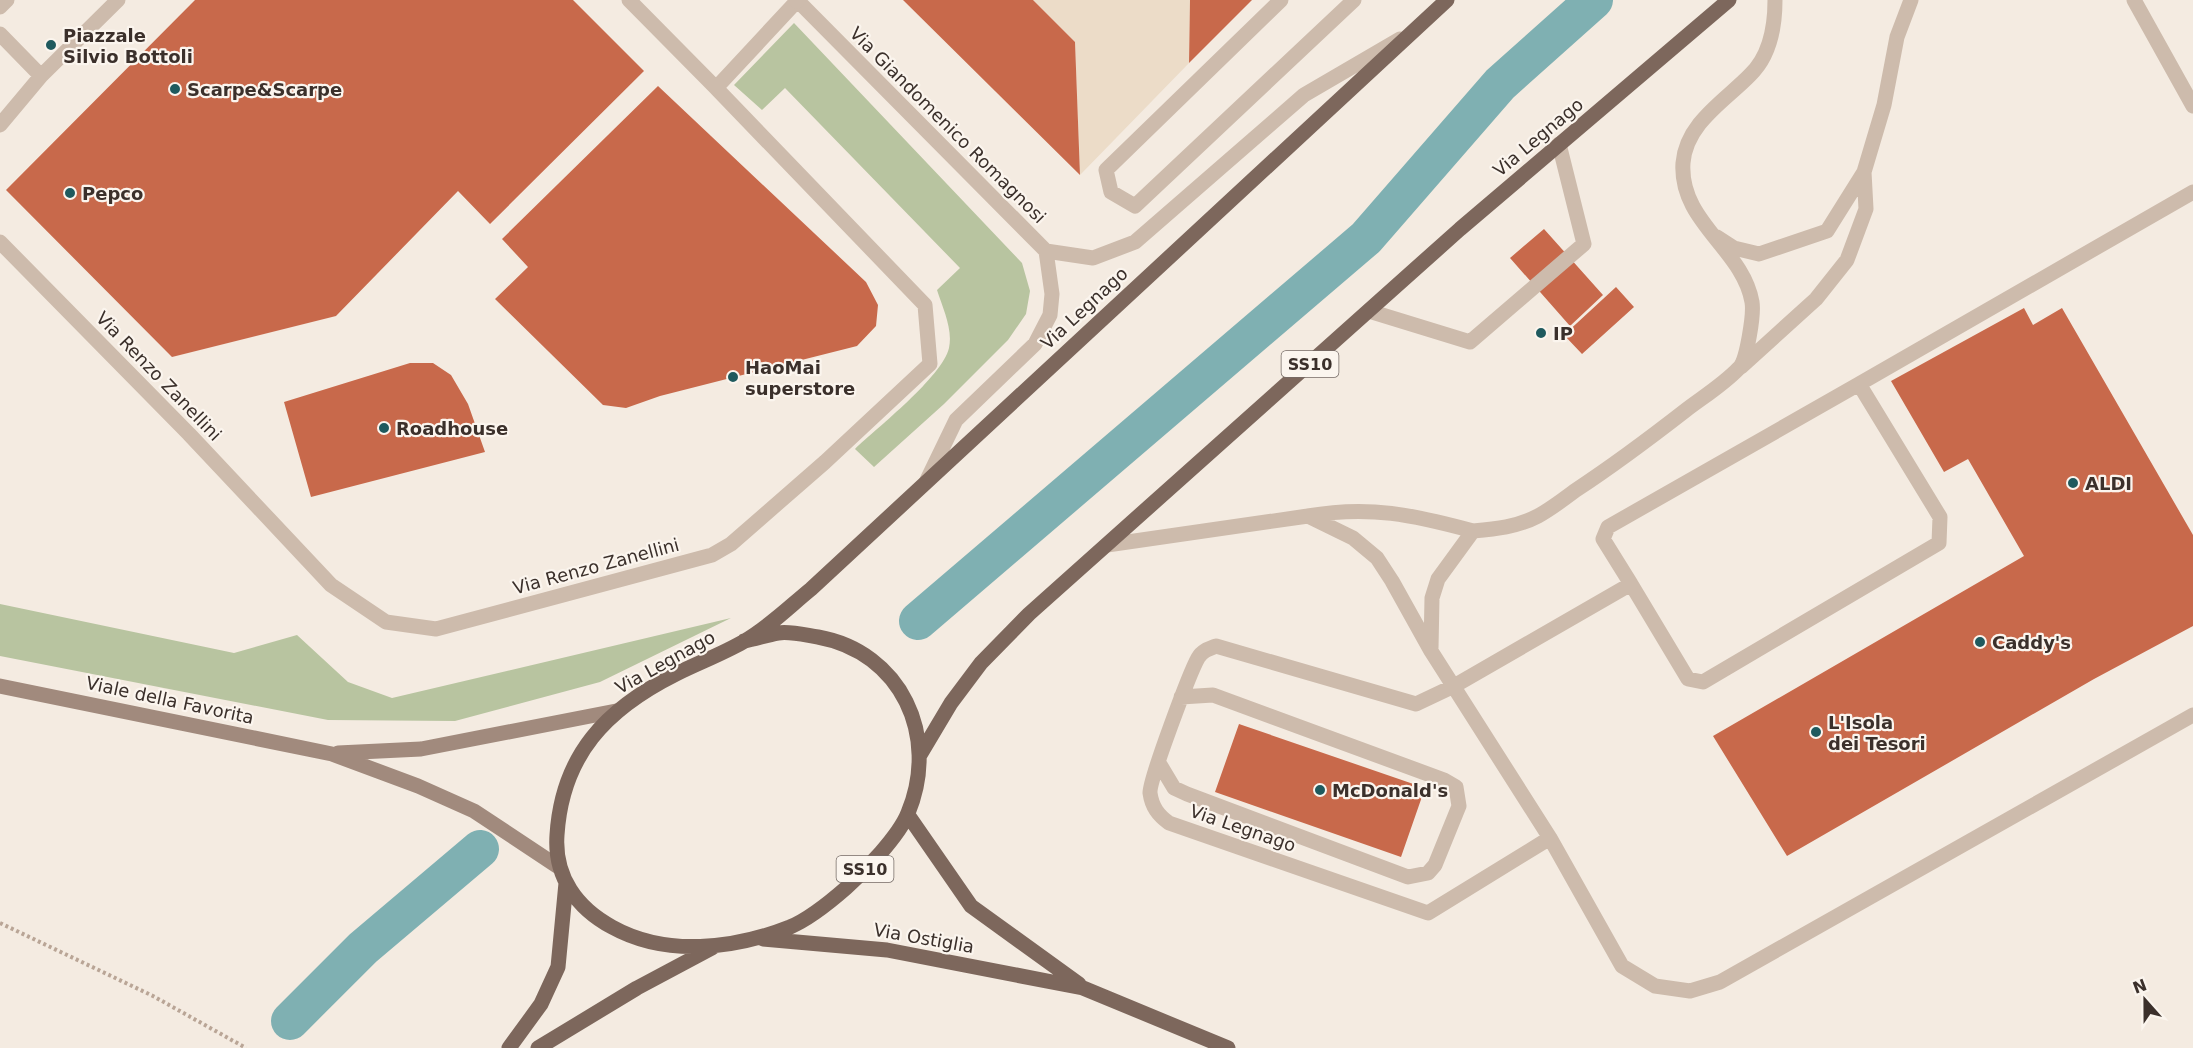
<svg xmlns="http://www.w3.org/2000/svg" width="2193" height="1048" viewBox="0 0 2193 1048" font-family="'DejaVu Sans',sans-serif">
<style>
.green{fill:#b8c4a0}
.plaza{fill:#ecdcc8}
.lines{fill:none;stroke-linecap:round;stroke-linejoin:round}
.canal{stroke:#7fb0b2;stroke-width:38}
.building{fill:#c8694b}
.path{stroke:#b9a596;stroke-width:4;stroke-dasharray:3 3;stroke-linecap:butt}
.lane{stroke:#cdbbac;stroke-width:15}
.street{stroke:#cdbbac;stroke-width:15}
.secondary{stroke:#a18a7d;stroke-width:15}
.primary{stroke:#7d675c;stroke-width:15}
.poi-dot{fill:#1f5a5e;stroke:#fbf5ee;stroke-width:2}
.labels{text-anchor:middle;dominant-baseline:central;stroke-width:4.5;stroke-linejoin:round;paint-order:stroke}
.shield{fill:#fbf5ee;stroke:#756b66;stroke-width:1.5}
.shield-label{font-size:16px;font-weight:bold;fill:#3b302b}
.poi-label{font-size:18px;font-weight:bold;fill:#3b302b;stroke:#fbf5ee;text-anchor:start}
.street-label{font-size:18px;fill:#3b302b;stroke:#fbf5ee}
</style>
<rect width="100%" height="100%" fill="#f4ebe1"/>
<path class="green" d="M794,23L1022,263L1030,291L1026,314L1008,340L944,404L874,467L855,449C878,427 942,377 949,348C953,329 943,309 937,290L960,268L785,88L762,110L734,85Z
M0,604L234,653L297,635L348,682L392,698L731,618L600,682L455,721L328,720L0,656Z"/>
<path class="plaza" d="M1033,0H1190L1189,63L1080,175L1075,42Z"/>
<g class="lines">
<path class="canal" d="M918,621L1366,238L1500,84L1594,0
M290,1021L363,948L480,849"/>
</g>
<path class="building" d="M195,0H573L644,71L490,224L458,191L336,316L172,357L6,190Z
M903,0H1033L1075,42L1080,175Z
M1190,0H1252L1189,63Z
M658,86L866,282L878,305L876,326L857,346L660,396L626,408L603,405L495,299L528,267L502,239Z
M1544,229L1603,295L1570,326L1510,258Z
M1616,287L1634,307L1582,354L1564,335Z
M2024,308L2033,325L2062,308L2193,535V626L2094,679L1787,856L1713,736L2024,556L1968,459L1944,472L1891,381Z
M410,363H433L451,375L468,404L485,452L311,497L284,402Z
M1239,724L1425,788L1401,857L1215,792Z"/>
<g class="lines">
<path class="path" d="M0,923L153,996L246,1048"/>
<path class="lane" d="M629,0L716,88L797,1
M797,0L1046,251
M1281,0L1106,170L1111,192L1135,206L1354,0
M2134,0L2193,106
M0,7L7,0
M0,34L41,76
M0,125L41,76L118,0
M1717,237L1734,248L1759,254L1827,231L1864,172L1884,105L1897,37L1911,0
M0,242L189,434L331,585L386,622L436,629L712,555L731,544L825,462L930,364L925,305L716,88
M1046,251L1093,258L1135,242L1304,95L1400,39
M1369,311L1470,342L1584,244L1559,144
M1741,367L1816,299L1847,260L1866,209L1864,172
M927,480L956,420L1035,344L1050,315L1052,294L1046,251
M1308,516C1369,505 1414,515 1473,531
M1107,545L1308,516L1353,538L1377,558L1392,581L1431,651L1550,838L1622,966L1655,986L1690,991L1720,982L2193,715
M1631,584L1603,539L1608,527L1859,384
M1431,648L1432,598L1438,579L1473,531C1496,529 1517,527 1538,516C1551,509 1564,499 1576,490C1614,465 1650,438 1686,410C1703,397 1724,384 1739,368C1747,360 1754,314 1752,302C1743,249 1679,222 1683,163C1686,123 1726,100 1750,75C1770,56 1775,26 1775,0
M1159,763L1174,788L1187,794L1408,877L1428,873L1435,865L1459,806L1456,787L1444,780L1213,695L1181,697
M1550,838L1428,913L1169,823C1158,815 1152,807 1150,793C1149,781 1190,672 1198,658C1202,651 1208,649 1216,646L1416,704L1454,686L1631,584L1688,679L1703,682L1939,543L1940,517L1859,384L2193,192"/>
<path class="street" d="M797,1L798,0"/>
<path class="secondary" d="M0,686L332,754L418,786L474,811L557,866
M338,753L421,749L616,711"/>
<path class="primary" d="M744,641C755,639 767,635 778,633C790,631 805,635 818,637C901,652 940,736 908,813C899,836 865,871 846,888C830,902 809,919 790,927C734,949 666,957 612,927C577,908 554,877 557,835C562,755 606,709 676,674C698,663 722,654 743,642C768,628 789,607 811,589L1447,0
M920,755L951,703L981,663L1029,614L1460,229L1729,0
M908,815L971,906L1079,984
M763,939L887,950L1083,988L1228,1048
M509,1048L541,1004L558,967L566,883
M538,1048L637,988L712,948"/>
</g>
<g class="poi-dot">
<circle cx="51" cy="45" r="6"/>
<circle cx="175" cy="89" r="6"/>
<circle cx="70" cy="193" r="6"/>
<circle cx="1541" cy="333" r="6"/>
<circle cx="733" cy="377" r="6"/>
<circle cx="384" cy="428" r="6"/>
<circle cx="2073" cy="483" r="6"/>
<circle cx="1980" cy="642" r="6"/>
<circle cx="1816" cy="732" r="6"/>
<circle cx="1320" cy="790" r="6"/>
</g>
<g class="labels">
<g class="shield">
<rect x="1281.5" y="351" width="57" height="26" rx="4.5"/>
<rect x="836.5" y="856" width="57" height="26" rx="4.5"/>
</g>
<g class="shield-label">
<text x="1310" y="364">SS10</text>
<text x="865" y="869">SS10</text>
</g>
<g class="poi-label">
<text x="63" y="35">Piazzale<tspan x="63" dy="21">Silvio Bottoli</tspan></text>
<text x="187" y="89">Scarpe&amp;Scarpe</text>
<text x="82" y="193">Pepco</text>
<text x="1553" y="333">IP</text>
<text x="745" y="367">HaoMai<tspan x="745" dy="21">superstore</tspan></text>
<text x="396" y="428">Roadhouse</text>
<text x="2085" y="483">ALDI</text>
<text x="1992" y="642">Caddy's</text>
<text x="1828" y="722">L'Isola<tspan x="1828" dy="21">dei Tesori</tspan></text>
<text x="1332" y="790">McDonald's</text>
</g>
<g class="street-label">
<text transform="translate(948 125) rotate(45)">Via Giandomenico Romagnosi</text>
<text transform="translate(1538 137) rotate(-40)">Via Legnago</text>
<text transform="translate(1084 308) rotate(-43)">Via Legnago</text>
<text transform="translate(159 376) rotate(46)">Via Renzo Zanellini</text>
<text transform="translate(596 566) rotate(-15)">Via Renzo Zanellini</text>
<text transform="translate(665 662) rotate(-29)">Via Legnago</text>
<text transform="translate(170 700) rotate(12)">Viale della Favorita</text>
<text transform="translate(1243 828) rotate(19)">Via Legnago</text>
<text transform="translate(924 938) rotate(10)">Via Ostiglia</text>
</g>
</g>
<g transform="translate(2145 1000) rotate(339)" stroke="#fbf5ee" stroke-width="4.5" paint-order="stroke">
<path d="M0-4.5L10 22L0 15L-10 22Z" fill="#3b302b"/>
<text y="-9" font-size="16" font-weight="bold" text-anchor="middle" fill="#3b302b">N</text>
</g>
</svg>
